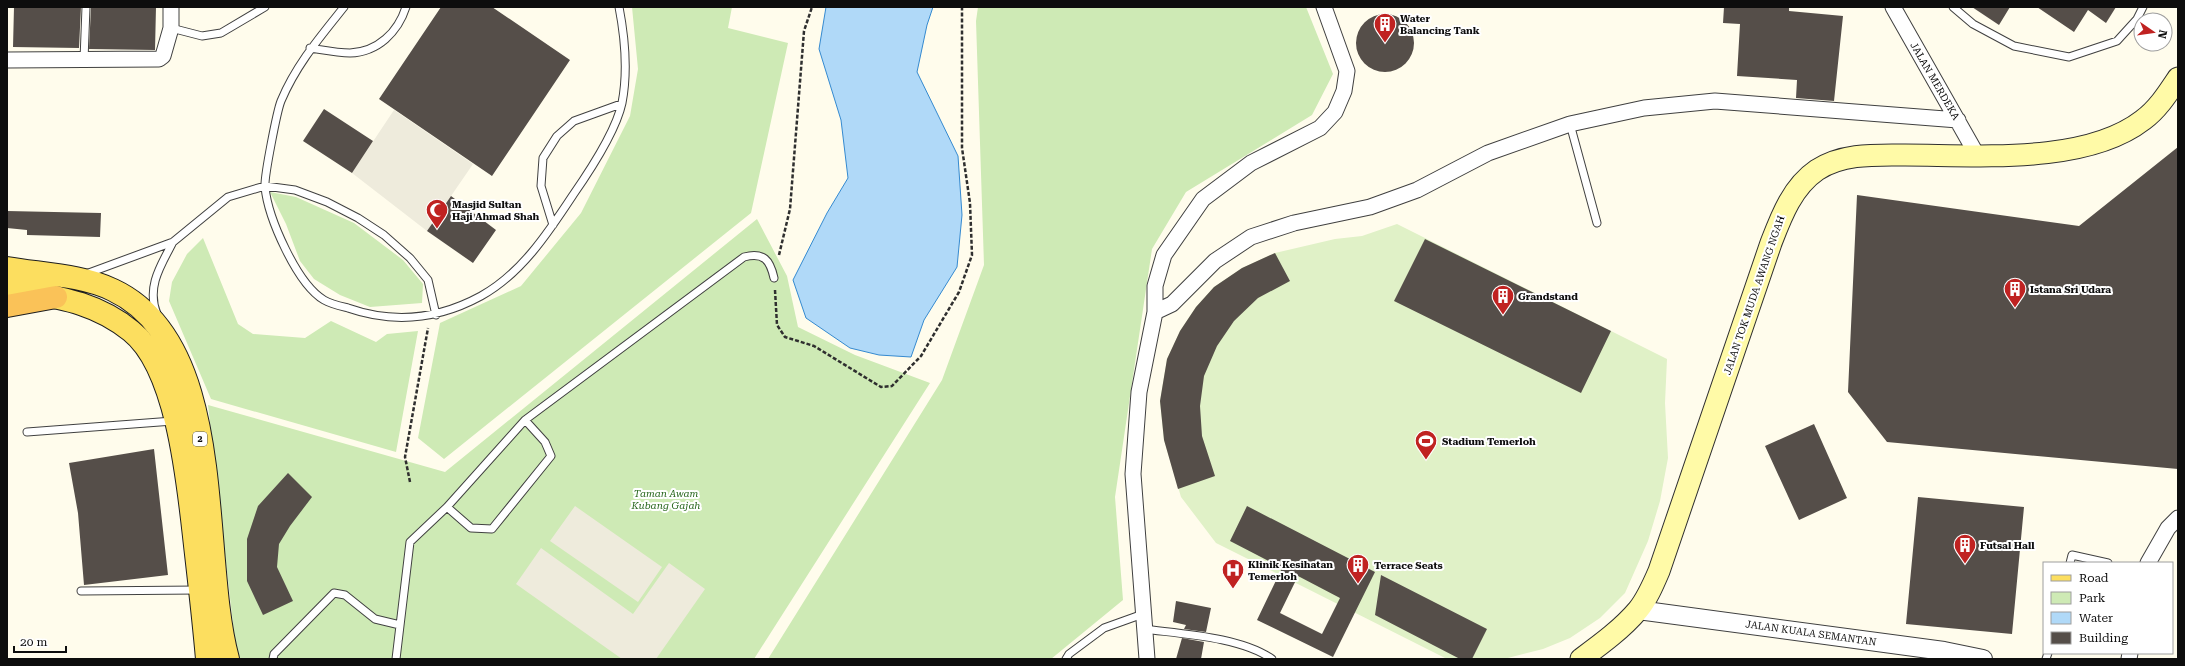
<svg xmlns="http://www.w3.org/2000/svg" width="2185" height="666" viewBox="0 0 2185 666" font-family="'Roboto Serif',serif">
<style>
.green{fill:#ceeab5}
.pitch{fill:#e0f1c7}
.plaza{fill:#eeebdc}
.water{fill:#b0d9f8;stroke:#358ad0}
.building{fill:#554e49;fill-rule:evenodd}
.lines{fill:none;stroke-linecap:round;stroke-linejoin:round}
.service-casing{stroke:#404040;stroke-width:9}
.minor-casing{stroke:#404040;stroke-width:17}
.tertiary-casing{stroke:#404040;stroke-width:20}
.secondary-casing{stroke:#2f2f2f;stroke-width:23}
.primary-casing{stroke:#1e1e1e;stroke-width:24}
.trunk-casing{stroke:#1e1e1e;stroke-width:24}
.path{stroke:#2f2f2f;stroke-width:2.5;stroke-dasharray:4 2;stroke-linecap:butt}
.service{stroke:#fff;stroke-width:7}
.minor{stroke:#fff;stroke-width:15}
.tertiary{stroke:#fff;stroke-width:18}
.secondary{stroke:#fffaa7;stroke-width:21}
.primary{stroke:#fcde5f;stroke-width:22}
.trunk{stroke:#fac258;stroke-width:22}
.labels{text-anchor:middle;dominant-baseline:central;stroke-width:4;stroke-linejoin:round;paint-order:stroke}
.shield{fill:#fff;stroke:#565656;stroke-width:1}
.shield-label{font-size:9px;font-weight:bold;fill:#0d0d0d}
.poi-label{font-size:10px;font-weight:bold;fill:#0d0d0d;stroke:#fff;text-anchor:start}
.street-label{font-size:10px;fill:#0d0d0d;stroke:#fff}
.park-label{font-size:10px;font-style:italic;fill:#27661c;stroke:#fff}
</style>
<rect width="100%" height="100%" fill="#fffcec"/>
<path class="green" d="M632,7H732L728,28L788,43L751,213L444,459L418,438L440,323L521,286L581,213L630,116L638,69Z
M978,7H1306L1333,74L1312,115L1186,192L1152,249L1115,497L1123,600L1051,659H768L942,380L984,265L976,21Z
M270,192L296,197L354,223L403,260L423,284L422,303L370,307L340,295L314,279L300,261L286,224Z
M757,219L787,276L798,327L855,355L930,383L754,659H237L208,405L445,472Z
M203,238L238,324L253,334L305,338L331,321L376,342L387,334L418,331L396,452L211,399L169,301L172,282L187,254Z"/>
<path class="pitch" d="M1397,224L1667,359L1665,403L1668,458L1660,501L1648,541L1625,593L1600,618L1570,638L1543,649L1504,659H1447L1216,543L1181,497L1164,440L1160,401L1167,359L1180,331L1196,307L1214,287L1242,268L1275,253L1335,239L1362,236Z"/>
<path class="plaza" d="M394,110L473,164L427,231L352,173Z
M575,506L662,567L638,602L550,541Z
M541,548L633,614L669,563L705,589L656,659H622L516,584Z"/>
<path class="water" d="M826,7H933L927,25L917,72L958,156L962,215L957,267L924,320L911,357L879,355L850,348L806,318L793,280L827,213L848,178L841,120L819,49Z"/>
<path class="building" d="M14,7H81L79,48L13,47Z
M91,7H156L155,50L89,49Z
M441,7H492L570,60L492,176L379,99Z
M1724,7H1789V11L1843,16L1834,101L1796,98L1797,80L1737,76L1740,24L1723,23Z
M1972,7H2010L1999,25Z
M2037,7H2116L2106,23L2088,10L2074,32Z
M1356 43a29 29 0 1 1 58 0a29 29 0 1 1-58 0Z
M324,109L373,141L352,173L303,141Z
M2178,147V469L1887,442L1848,392L1857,195L2079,226Z
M451,196L496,230L473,263L427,231Z
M7,211L101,213L100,237L27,235V230L7,228Z
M1425,239L1611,331L1581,393L1394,301Z
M1275,253L1290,281L1258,298L1234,321L1217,346L1204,376L1200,406L1202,436L1215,476L1178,489L1164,440L1160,401L1167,359L1180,331L1196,307L1214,287L1242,268Z
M1814,424L1847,498L1799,520L1765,446Z
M154,449L168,575L84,585L78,513L69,463Z
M288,473L312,497L290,526L279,544L277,567L293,601L263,615L247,581V539L258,506Z
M1918,497L2024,507L2012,634L1906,624Z
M1247,506L1375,572L1333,657L1257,620L1282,568L1230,541ZM1298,576L1340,598L1322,634L1280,613Z
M1381,575L1487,629L1472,659H1460L1375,615Z
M1176,601L1211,608L1206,632L1184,629L1186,625L1173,622Z
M1182,638L1204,642L1201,659H1176Z"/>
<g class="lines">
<g class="service-casing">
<path id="service" d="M344,7C320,37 296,65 281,101C277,111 264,177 265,187C268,218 297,284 324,300C331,304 340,306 348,308C394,324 437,320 481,296C521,274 548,233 573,195C589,172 616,131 622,103C628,72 625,38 619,7
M1953,7L1973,24L2014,46L2069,57L2117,41L2137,19L2143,7
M171,28L202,36L221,33L265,7
M310,48C323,50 338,53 350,53C378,52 398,32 406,7
M84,60L86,7
M1570,124L1597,223
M553,225L541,186L543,158L557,136L574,121L621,104
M86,274L173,242L228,197L265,186L295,190L327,202L358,218L384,235L410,258L428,280L436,315
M157,314C146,287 161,265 173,242
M27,432L173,421
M447,507L471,528L492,529L551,456L545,442L525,420
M2070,563L2072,555L2108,563
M81,591L198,590
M1144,629C1182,634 1241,637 1272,659
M273,659L274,654L334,593L345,595L375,619L400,625
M396,659L410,542L447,507L525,420L744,257C764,252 770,260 774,278
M1066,659L1069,654L1104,628L1143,614
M2046,659L2048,653"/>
</g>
<g class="minor-casing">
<path id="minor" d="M1893,7L1977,155
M7,60L159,59L163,56L171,28V7
M1155,312L1172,304L1215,261L1251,237L1294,223L1370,207L1417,190L1488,153L1570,124L1644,108L1715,101L1958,120
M2148,563L2168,528L2178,518
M1147,659L1133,474L1139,392L1155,312V286L1164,255L1203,199L1251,163L1320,128L1335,112L1344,91L1347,71L1324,7
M2129,659L2130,653"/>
</g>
<g class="tertiary-casing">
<path id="tertiary" d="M1638,610L1944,651L1983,659"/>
</g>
<g class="secondary-casing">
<path id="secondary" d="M1581,659C1600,645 1622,629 1638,610C1647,599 1653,585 1659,571L1771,243C1781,217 1792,187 1817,170C1843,153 1876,155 1905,155C1975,155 2085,165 2143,120C2158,109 2168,93 2178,78"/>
</g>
<g class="primary-casing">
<path id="primary" d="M7,268C41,274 82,275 113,290C230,345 199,553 228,659
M7,288C53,297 93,300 131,331C180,370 189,495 196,554C200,589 204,624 207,659"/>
</g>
<g class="trunk-casing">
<path id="trunk" d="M7,306L56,297"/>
</g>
<path class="path" d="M779,255L790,209L804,31L812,7
M775,290L777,325L785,337L814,346L881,387L892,386L921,356L959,292L972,255L970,203L962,148V7
M410,482L405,457L428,328"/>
<use href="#service" class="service"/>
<use href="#minor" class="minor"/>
<use href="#tertiary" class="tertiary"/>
<use href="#secondary" class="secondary"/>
<use href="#primary" class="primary"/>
<use href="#trunk" class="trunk"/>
</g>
<defs>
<g id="building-pin" transform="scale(1.15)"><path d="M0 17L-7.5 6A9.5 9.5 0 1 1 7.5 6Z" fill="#c02221" stroke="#fff"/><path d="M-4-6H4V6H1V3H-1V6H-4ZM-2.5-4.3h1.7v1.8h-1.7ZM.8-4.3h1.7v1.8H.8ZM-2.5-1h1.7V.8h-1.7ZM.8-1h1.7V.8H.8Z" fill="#fff"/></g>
<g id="mosque-pin" transform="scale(1.15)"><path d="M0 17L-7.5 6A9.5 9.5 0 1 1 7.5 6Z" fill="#c02221" stroke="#fff"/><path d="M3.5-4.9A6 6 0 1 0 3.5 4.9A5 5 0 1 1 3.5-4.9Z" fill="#fff"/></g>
<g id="stadium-pin" transform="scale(1.15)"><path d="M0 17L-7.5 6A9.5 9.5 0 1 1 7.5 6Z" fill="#c02221" stroke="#fff"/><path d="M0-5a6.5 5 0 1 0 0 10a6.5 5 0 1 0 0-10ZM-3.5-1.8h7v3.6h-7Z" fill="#fff"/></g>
<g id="hospital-pin" transform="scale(1.15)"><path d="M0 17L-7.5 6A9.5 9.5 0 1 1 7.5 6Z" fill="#c02221" stroke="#fff"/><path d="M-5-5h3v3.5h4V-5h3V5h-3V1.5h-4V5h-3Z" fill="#fff"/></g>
</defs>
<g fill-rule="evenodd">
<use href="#building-pin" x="1385" y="24"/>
<use href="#mosque-pin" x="437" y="210"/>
<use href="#building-pin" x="2015" y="289"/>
<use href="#building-pin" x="1503" y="296"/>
<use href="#stadium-pin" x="1426" y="441"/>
<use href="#building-pin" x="1965" y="545"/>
<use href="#building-pin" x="1358" y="565"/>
<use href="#hospital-pin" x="1233" y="570"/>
</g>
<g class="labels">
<rect class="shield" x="193" y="432" width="14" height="14" rx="3"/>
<g class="shield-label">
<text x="200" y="439">2</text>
</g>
<g class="poi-label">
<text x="1400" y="18">Water<tspan x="1400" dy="12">Balancing Tank</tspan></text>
<text x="452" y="204">Masjid Sultan<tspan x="452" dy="12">Haji Ahmad Shah</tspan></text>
<text x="2030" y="289">Istana Sri Udara</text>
<text x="1518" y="296">Grandstand</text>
<text x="1442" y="441">Stadium Temerloh</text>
<text x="1980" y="545">Futsal Hall</text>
<text x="1248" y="564">Klinik Kesihatan<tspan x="1248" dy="12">Temerloh</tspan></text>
<text x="1374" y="565">Terrace Seats</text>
</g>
<g class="street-label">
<text transform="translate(1935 81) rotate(60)">JALAN MERDEKA</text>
<text transform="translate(1754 295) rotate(-71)">JALAN TOK MUDA AWANG NGAH</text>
<text transform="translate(1811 633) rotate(8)">JALAN KUALA SEMANTAN</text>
</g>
<g class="park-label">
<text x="666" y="493">Taman Awam<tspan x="666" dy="12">Kubang Gajah</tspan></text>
</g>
</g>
<rect width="2185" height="666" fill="none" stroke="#0d0d0d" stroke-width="16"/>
<rect x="2043" y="562" width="130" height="92" fill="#ffffff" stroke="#9e9e9e"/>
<rect x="2051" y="575" width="20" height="6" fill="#fcde5f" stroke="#9e9e9e"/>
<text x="2079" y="582" font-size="12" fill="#0d0d0d">Road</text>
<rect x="2051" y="592" width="20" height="12" fill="#ceeab5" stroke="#9e9e9e"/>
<text x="2079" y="602" font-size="12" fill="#0d0d0d">Park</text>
<rect x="2051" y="612" width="20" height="12" fill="#b0d9f8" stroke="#9e9e9e"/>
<text x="2079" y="622" font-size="12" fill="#0d0d0d">Water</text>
<rect x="2051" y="632" width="20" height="12" fill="#554e49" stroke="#9e9e9e"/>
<text x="2079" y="642" font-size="12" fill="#0d0d0d">Building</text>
<g transform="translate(2153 32) rotate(103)"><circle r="19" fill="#ffffff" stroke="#9e9e9e"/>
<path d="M0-3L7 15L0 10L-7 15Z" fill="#c02221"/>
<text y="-6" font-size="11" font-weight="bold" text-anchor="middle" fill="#0d0d0d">N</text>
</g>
<path d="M14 646v6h52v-6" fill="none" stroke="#0d0d0d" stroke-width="2"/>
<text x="20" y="646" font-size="12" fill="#0d0d0d" stroke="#ffffff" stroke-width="3" paint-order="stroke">20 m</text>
</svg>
